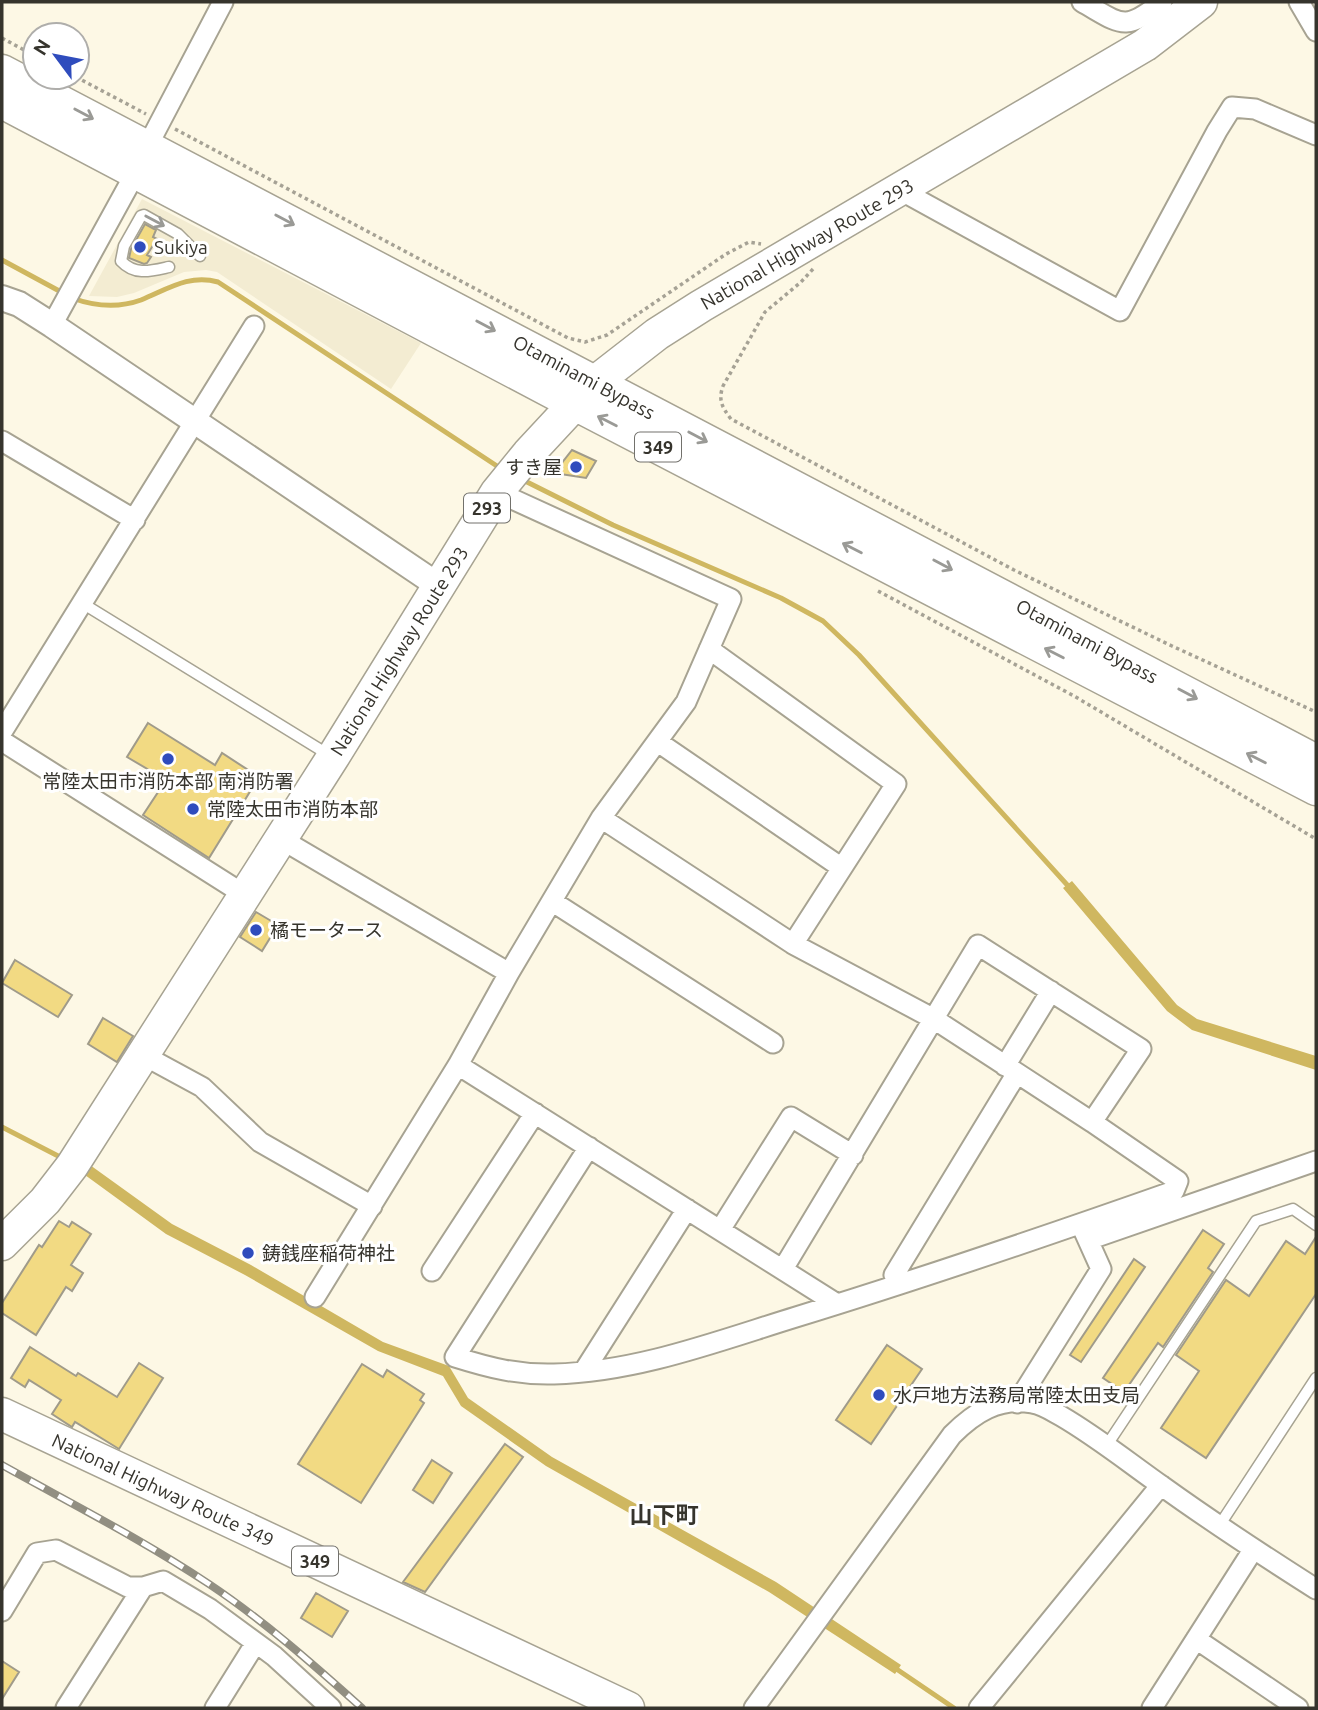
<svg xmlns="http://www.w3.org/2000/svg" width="1318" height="1710" viewBox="0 0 1318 1710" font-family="Ubuntu,'Noto Sans JP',sans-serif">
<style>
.built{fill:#f3ecd2}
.water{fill:#cfb760}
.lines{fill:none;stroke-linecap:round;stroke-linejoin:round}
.stream{stroke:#cfb760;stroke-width:5}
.building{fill:#f2da83;stroke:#a09b8a;stroke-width:2}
.service-casing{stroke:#a7a392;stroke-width:13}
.minor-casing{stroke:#a7a392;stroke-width:23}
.tertiary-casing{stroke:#a7a392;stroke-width:28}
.trunk-casing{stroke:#a7a392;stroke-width:35}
.path{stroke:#a6a295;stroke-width:3.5;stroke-dasharray:3.5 3.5;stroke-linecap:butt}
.service{stroke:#fff;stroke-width:10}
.minor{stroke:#fff;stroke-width:19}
.tertiary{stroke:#fff;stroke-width:24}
.trunk{stroke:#fff;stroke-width:32}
.rail-casing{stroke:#928f82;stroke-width:8}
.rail{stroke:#fff;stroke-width:5;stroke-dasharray:16;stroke-linecap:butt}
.oneway{stroke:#9a9a96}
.poi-dot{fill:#2f4cbd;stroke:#fff;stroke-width:2.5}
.labels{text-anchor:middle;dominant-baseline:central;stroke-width:6;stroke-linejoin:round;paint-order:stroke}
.shield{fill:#fff;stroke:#72716c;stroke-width:2}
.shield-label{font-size:18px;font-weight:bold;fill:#36342d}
.street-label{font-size:19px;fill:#36342d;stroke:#fff}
.poi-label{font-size:19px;fill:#36342d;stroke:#fff;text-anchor:start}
.quarter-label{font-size:23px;font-weight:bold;fill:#36342d;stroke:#fff}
</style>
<rect width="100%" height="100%" fill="#fdf8e5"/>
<path class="built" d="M142,199L421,343L391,389L217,272L206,270L184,272L134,293L117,297L89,296Z"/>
<path class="water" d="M1072,881L1177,1005L1197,1019L1316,1056V1070L1192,1030L1167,1011L1063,888Z
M90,1165L172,1224L251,1265L383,1342L449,1366L468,1398L552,1457L776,1582L901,1665L895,1674L769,1592L546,1466L461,1406L443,1376L378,1351L245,1275L166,1234L85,1175Z"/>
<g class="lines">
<path class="stream" d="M2,260L63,293
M72,298C94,306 119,308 141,300C168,289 189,274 218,282L503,470
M521,479L613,525L781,598L823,621L859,655L1070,888
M2,1127L62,1158
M895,1668L954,1708"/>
</g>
<path class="building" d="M145,224L156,230L153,237L157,239L147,255L151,257L147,263L144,264L129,258L131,249Z
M572,450L596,461L586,478L554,473Z
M148,723L215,765L222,753L259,777L209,858L143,815L166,780L127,757Z
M256,912L278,925L262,951L240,937Z
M15,960L72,995L58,1017L2,983Z
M103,1018L133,1036L117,1062L88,1044Z
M59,1221L69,1227L72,1222L91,1234L71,1265L83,1273L72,1291L66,1287L36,1335L2,1313V1303L39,1245L42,1247Z
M1203,1230L1224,1244L1208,1268L1213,1272L1163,1347L1158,1343L1124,1392L1103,1378Z
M1316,1237V1294L1206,1458L1161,1428L1199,1371L1176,1355L1226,1280L1249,1296L1286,1241L1305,1254Z
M1134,1259L1145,1267L1081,1362L1070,1355Z
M887,1345L922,1369L871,1444L836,1420Z
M30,1347L76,1376L78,1373L117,1397L139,1363L163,1378L119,1449L75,1422L72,1427L52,1414L61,1400L29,1380L25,1387L11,1378Z
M362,1364L383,1377L387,1370L424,1394L420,1400L424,1403L361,1503L298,1464Z
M505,1444L523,1457L425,1592L403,1582Z
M432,1460L452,1473L433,1503L413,1490Z
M316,1593L348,1611L332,1637L301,1618Z
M2,1661L19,1672L2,1699Z"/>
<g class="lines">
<g class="service-casing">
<path id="service" d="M169,267C151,271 135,276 121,261L124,246L141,216L144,215L178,234L200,256
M82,603L329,755
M1107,1445L1256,1221L1293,1209L1316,1225
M1219,1526L1316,1378"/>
</g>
<g class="minor-casing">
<path id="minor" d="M1082,2C1121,24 1124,33 1162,2
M1299,2L1316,31
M147,147L223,2
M900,190L1120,311L1217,131L1232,107L1255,109L1316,135
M52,325L136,172
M2,441L135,520
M709,649L896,784L793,944
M2,732L254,326
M2,741L245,895
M658,742L842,868
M281,839L509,973
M553,902L773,1043
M143,1055L202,1087L260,1142L372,1206
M458,1065L837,1304
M1005,1066L1051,991
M589,1147L455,1357C490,1368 518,1375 554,1374C637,1372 718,1341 796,1317C923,1278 1049,1235 1174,1191L1178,1181L1092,1122L934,1019L793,944L601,818
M720,1230L791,1117L853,1155
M1088,1240L1316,1161
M783,1269L978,945L1141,1049L1092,1122
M432,1271L535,1113
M899,1284L894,1275L1017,1073
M315,1297L458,1065L509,973L601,818L686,702L731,599L497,492
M584,1371L687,1209
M1017,1403L1101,1269L1083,1229
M2,1611L37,1553L56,1550L128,1587H143L163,1581L210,1609L274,1656L331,1708
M1196,1639L1298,1708
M66,1708L143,1587
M215,1708L255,1644
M754,1708L952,1435C974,1413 998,1397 1032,1403C1042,1404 1052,1411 1061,1416C1097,1437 1128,1462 1162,1486C1212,1522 1264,1556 1316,1589
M979,1708L1161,1485
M1152,1708L1253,1550"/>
</g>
<g class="tertiary-casing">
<path id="tertiary" d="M2,298L19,304L52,325L439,586"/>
</g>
<g class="trunk-casing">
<path id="trunk" d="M2,71L1316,761
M2,102L573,403L1316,789
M2,1244L45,1201L72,1166L333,757L497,492L528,454L594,383L657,334L701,306L1145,45L1201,2
M2,1414L628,1708"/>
</g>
<path class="path" d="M2,38L35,56
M76,77L146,114
M175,129L568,338L585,342L607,335L726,254L749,242L761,244
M813,269L801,282L765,312L723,386C718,400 722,407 731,419L1014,570L1172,646L1316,712
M878,591L1074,696L1316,839"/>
<use href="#service" class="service"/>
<use href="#minor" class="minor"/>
<use href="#tertiary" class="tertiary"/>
<use href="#trunk" class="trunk"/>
<g class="rail-casing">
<path id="rail" d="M2,1465C72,1504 143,1540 209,1584C263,1620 314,1665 362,1708"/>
</g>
<use href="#rail" class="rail"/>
</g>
<defs><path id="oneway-shaft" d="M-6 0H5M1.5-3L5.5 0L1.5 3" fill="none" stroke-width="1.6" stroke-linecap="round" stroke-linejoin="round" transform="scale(1.75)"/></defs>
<g class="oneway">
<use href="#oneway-shaft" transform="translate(84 114) rotate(28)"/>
<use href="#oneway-shaft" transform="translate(285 220) rotate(28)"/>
<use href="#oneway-shaft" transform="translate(155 221) rotate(28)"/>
<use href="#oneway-shaft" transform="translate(486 326) rotate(28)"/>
<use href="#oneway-shaft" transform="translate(607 421) rotate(-153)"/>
<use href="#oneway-shaft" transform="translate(698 437) rotate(28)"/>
<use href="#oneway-shaft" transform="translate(852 548) rotate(-153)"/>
<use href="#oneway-shaft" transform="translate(943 565) rotate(28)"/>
<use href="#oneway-shaft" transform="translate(1054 653) rotate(-153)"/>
<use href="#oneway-shaft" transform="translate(1188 694) rotate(28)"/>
<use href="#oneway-shaft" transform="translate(1256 758) rotate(-153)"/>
</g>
<g class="poi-dot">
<circle cx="140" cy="247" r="7"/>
<circle cx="576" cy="467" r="7"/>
<circle cx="168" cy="759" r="7"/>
<circle cx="193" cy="809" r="7"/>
<circle cx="256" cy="930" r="7"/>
<circle cx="248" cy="1253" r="7"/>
<circle cx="879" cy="1395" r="7"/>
</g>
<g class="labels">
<g class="shield">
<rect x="635" y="432.5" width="46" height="29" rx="5"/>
<rect x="464" y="493.5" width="46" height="29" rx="5"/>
<rect x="292" y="1546.5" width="46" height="29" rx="5"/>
</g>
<g class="shield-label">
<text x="658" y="447">349</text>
<text x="487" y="508">293</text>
<text x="315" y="1561">349</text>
</g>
<g class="street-label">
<text transform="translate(807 244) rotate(-30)">National Highway Route 293</text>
<text transform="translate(584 377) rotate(28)">Otaminami Bypass</text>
<text transform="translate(1087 641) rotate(28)">Otaminami Bypass</text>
<text transform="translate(399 651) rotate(-58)">National Highway Route 293</text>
<text transform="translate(163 1490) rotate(25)">National Highway Route 349</text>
</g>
<g class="poi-label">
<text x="154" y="247">Sukiya</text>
<text x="562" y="467" text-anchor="end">すき屋</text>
<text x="168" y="781" text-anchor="middle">常陸太田市消防本部 南消防署</text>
<text x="207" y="809">常陸太田市消防本部</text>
<text x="270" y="930">橘モータース</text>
<text x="262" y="1253">鋳銭座稲荷神社</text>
<text x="893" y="1395">水戸地方法務局常陸太田支局</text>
</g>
<g class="quarter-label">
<text x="664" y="1514">山下町</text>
</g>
</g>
<rect width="1318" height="1710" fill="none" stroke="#36342d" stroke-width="7"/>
<g transform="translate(56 56) rotate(302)"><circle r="33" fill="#ffffff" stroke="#afaeab" stroke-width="2"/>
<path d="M0-5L12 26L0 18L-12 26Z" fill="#2f4cbd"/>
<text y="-10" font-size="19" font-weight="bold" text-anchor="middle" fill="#36342d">N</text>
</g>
</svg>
